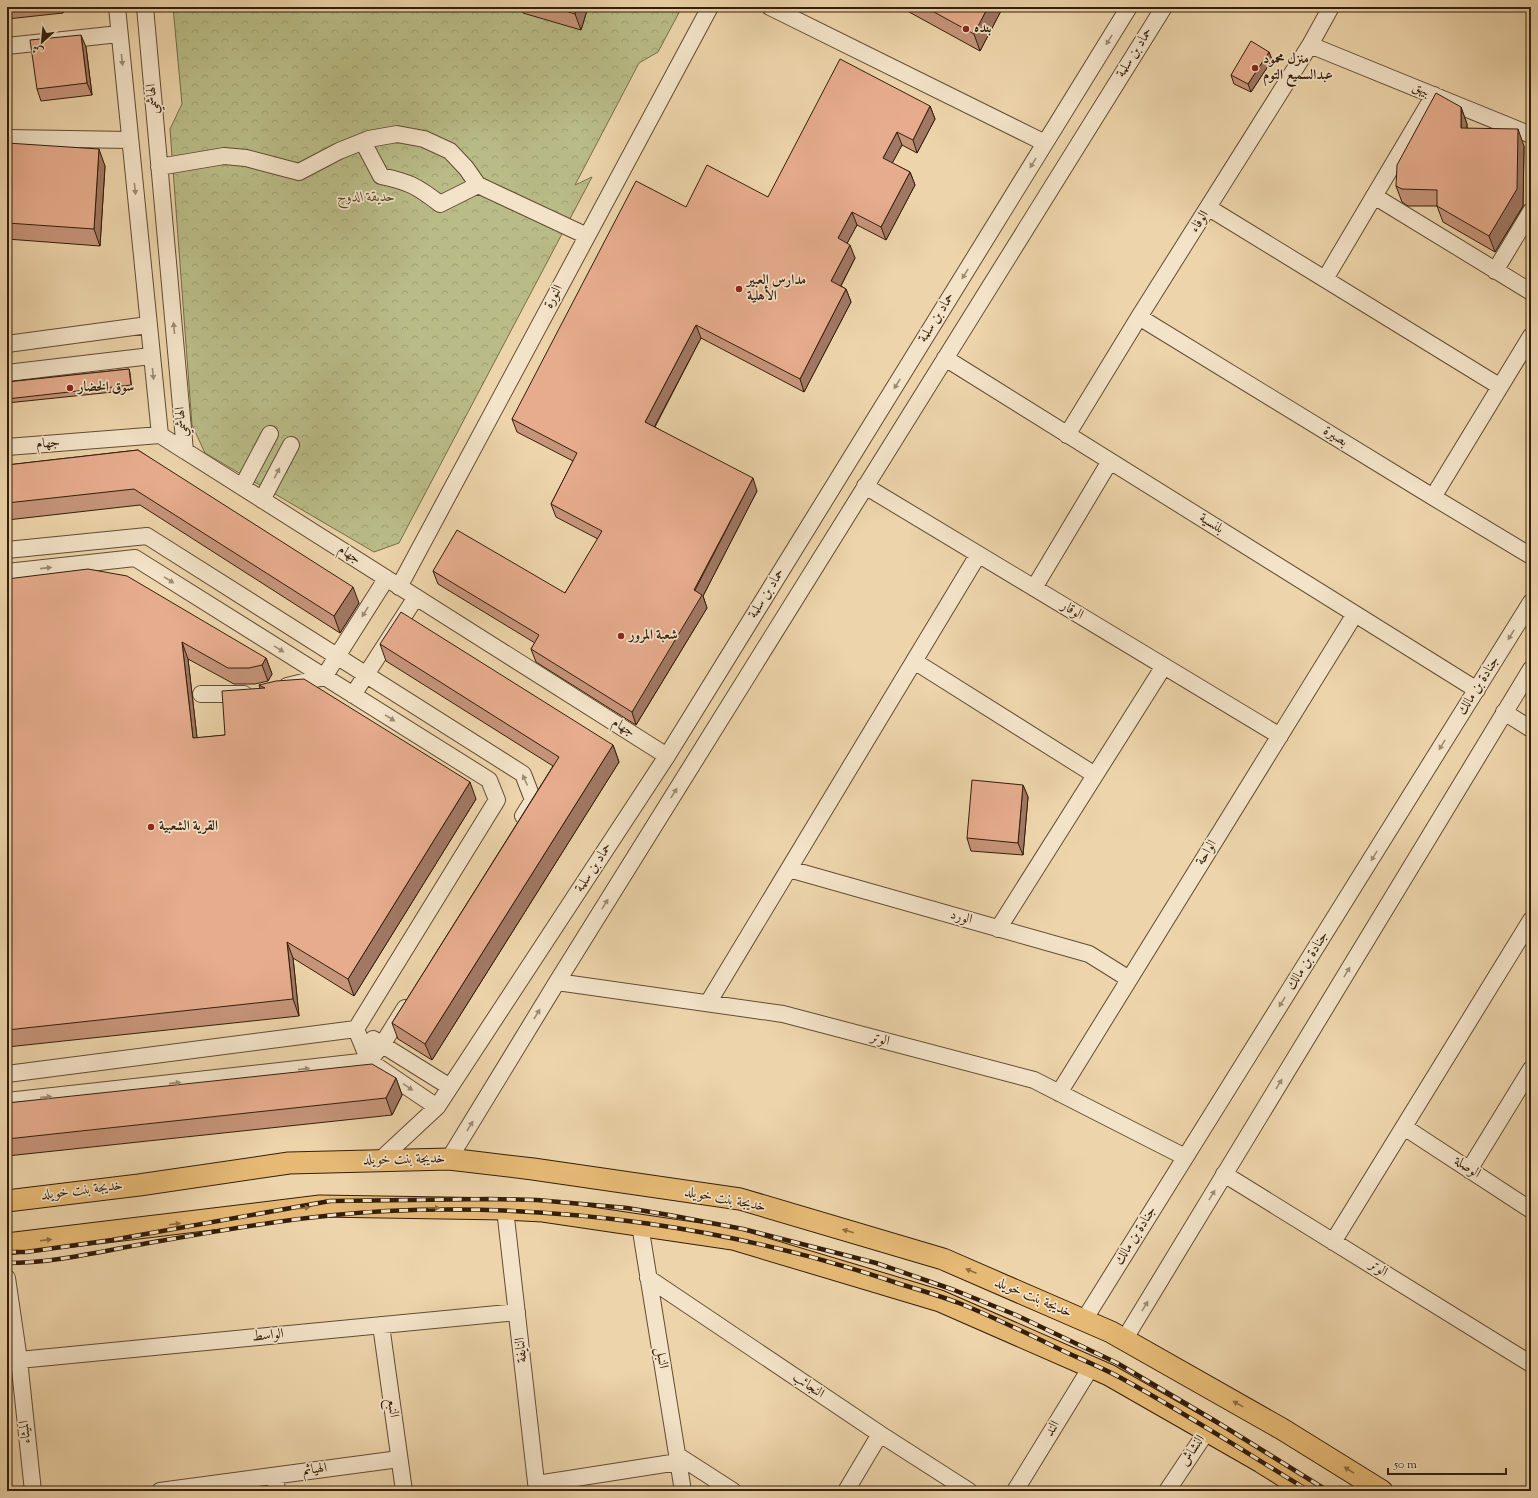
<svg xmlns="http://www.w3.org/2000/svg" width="1538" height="1498" viewBox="0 0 1538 1498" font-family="'Sorts Mill Goudy',Amiri,serif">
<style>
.park{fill:url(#park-crowns);stroke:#766d49}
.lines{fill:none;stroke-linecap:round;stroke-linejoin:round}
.minor-casing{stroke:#624c33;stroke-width:18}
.major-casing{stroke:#341e0b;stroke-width:23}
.minor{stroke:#f3e3c8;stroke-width:16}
.major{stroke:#e6ba75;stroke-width:21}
.rail-casing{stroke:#341e0b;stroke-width:4.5}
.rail{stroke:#f3e3c8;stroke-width:3;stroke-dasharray:9;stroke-linecap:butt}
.wall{fill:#c69479;stroke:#341e0b}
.shaded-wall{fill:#a17863;stroke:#341e0b}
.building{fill:#e6ac8d;stroke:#341e0b}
.oneway{fill:#9d8a73}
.oneway2{fill:#8d6c40}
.poi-dot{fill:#8f2418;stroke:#f3e3c8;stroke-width:1.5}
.labels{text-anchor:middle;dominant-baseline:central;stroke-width:3.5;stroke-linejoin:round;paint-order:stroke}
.poi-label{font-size:14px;font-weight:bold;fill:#341e0b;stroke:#f3e3c8;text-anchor:start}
.street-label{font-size:14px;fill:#341e0b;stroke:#f3e3c8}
.park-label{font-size:14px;font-style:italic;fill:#55462a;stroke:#f3e3c8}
</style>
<defs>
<pattern id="park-crowns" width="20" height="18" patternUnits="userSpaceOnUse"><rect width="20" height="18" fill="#b9bc87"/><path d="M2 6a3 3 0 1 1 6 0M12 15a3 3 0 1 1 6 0" fill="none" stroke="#a0a173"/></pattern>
</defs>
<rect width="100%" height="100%" fill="#edd4aa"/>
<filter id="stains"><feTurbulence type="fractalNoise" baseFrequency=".005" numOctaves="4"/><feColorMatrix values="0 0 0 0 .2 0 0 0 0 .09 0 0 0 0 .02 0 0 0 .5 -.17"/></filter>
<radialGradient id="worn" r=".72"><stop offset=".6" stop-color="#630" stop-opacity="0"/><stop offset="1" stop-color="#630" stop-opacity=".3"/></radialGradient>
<path class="park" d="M173,7H682L658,52L639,63L575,185L592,177L399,543L374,552L205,453L192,425L170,129L182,104Z"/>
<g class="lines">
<g class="minor-casing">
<path id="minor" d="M117,7L160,435L185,451L145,7
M770,7L1045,143
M1310,45L1531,135
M7,46L119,34
M7,138L130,140
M363,142L381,176C409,182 417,186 440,204L478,185
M159,167L224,156L246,158L299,172L339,151L369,139L397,134L424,139L450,151L466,168L478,185L587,236
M1374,196L1531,292
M1209,208L1499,386
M1495,271L1531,211
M1325,279L1434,95
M1139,317L1433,497L1531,556
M7,344L148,325
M945,358L1477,690
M7,373L151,356
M1067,435L1139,317L1310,45L1331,7
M7,447L160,435L667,756
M865,486L1280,736
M242,487L270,434
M1433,497L1531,336
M262,500L291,445
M7,550L147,536L523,774L533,800L523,816
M7,572L135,558L489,780L497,800L356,1029L7,1074
M399,587L710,7
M1034,588L1110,461
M914,661L1095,775
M287,686L324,677L386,579
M201,694H244
M353,695L416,597
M1504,712L1531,729
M789,869L1089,954L1129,979
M998,929L1164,666
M557,982L783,1014L1034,1080L1185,1157
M708,1003L978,555
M356,1029L369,1061L437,1107
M373,1039L450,1087
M1059,1093L1355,614
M7,1101L369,1061L382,1045L405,1008
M1404,1127L1531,1210
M449,1159L557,982L1164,7
M379,1161L437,1107L667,756L1129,7
M1469,1170L1531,1069
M1224,1174L1531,1364
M505,1209L537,1491
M640,1225L683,1491
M1333,1242L1531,920
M7,1278L19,1360L33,1491
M648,1278L880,1434L969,1491
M1084,1320L1531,602
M381,1325L404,1491
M1124,1340L1531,669
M19,1360L517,1312
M677,1455L733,1491
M275,1476L277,1491
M537,1484L678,1462
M160,1491L399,1459
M846,1491L880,1434
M1015,1491L1091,1367
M1167,1491L1207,1431"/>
</g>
<g class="major-casing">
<path id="major" d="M7,1201L139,1185L289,1163L449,1159L533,1169L740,1199L943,1259L1111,1332L1282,1429L1382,1491
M7,1244L320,1206L505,1209L543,1211L733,1239L940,1301L1109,1375L1261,1462L1307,1491"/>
</g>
<use href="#minor" class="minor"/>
<use href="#major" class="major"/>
<g class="rail-casing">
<path id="rail" d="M7,1252H26L112,1240L330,1201L491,1199L537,1200L627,1208L669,1215L743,1229L876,1263L954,1290L1016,1315L1117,1363L1212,1419L1328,1491
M7,1263C52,1263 98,1252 143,1244C224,1230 305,1215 387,1211C561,1203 736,1228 900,1284C920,1290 940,1296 959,1303C991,1316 1022,1331 1053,1346C1075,1357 1099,1366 1121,1378C1185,1413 1247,1453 1309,1491"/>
</g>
<use href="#rail" class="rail"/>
</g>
<path class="wall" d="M7,7H66L63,13L7,19Z
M521,7H588L581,30L523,13Z
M900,7H1003L980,51Z
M86,47L92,95L41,101L37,89Z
M1269,52L1272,60L1251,92L1234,84L1231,75Z
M930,106L935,119L917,153L902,145L892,163L910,172L915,185L886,240L857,225L847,243L855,258L841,286L846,289L851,302L804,392L701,338L655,427L757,491L703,596L707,608L636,725L536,662L531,649L535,643L438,584L433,571L565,593L598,539L556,517L551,504L573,461L517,432L512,419L686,207L768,197Z
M1461,107L1467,124V128L1524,146L1523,206L1495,252L1443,222L1437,206H1408L1402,202L1396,186Z
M7,143L105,166L100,246L7,239Z
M129,369L130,373L132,390L7,403V382Z
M138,450L359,603L340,633L140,505L7,520V465Z
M7,579L266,658L272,674L268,681L255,684H234L188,659L197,738L225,735L260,689L259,685L476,799L354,996L293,958L299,1016L7,1047Z
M380,644L613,745L619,762L432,1060L398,1039L392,1023L553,766L386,661Z
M1023,785L1028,797L1023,855L971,851L967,838Z
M396,1078L402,1095L392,1115L7,1156V1103Z"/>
<path class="shaded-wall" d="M61,7H66L63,13Z
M577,7H588L581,30L575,14Z
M988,7H1003L980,51L974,34Z
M81,35L86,47L92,95L87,83Z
M1269,52L1272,60L1251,92L1248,84Z
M930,106L935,119L917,153L913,140Z
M1461,107L1467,124V145L1461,128Z
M1518,129L1524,146L1523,206L1495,252L1489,236Z
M897,132L902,145L888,171L883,158Z
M99,149L105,166L100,246L94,229Z
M910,172L915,185L886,240L881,227Z
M852,212L857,225L843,251L838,238Z
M850,245L855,258L836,295L831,281Z
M846,289L851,302L804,392L800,379Z
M696,325L701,338L650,435L645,422Z
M753,478L757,491L703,596L707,608L636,725L632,712Z
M353,587L359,603L340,633L334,616Z
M182,642L188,659L199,755L193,738Z
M266,658L272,674L268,681L262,665Z
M613,745L619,762L432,1060L425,1044Z
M470,782L476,799L354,996L348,979Z
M1023,785L1028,797L1023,855L1018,843Z
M287,942L293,958L299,1016L293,999Z
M396,1078L402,1095L392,1115L386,1098Z"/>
<path class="building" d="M553,7H577L575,14Z
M925,7H988L974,34Z
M81,35L87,83L37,89L30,40Z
M1251,41L1269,52L1248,84L1231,75Z
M840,59L930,106L913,140L897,132L883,158L910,172L881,227L852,212L838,238L850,245L831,281L846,289L800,379L696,325L645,422L753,478L694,590L702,595L632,712L531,649L539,635L433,571L457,530L565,593L602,531L551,504L577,453L512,419L636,181L686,207L707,165L768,197Z
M1436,93L1461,107V128L1518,129L1517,189L1489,236L1437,206V190L1402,189L1396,186L1397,165Z
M7,143L99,149L94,229L7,223Z
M129,369L131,385L7,399V382Z
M138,450L353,587L334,616L134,489L7,503V465Z
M88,569L127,576L266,658L262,665L249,668H228L182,642L193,738L225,735L222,691L265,688L259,685L276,681L304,679L470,782L348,979L287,942L293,999L7,1030V579Z
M401,612L613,745L425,1044L392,1023L559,757L380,644Z
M972,780L1023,785L1018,843L967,838Z
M372,1064L396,1078L386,1098L7,1139V1103Z"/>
<defs><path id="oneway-solid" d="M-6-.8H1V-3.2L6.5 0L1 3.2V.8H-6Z"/></defs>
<g class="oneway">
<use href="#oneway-solid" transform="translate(1109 40) rotate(122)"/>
<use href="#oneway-solid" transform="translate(122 60) rotate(84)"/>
<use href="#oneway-solid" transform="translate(1033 163) rotate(122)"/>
<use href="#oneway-solid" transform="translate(135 189) rotate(84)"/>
<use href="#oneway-solid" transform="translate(965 274) rotate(122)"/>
<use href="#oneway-solid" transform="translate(174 328) rotate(-95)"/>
<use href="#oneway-solid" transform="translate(153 374) rotate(84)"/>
<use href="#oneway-solid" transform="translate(897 384) rotate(122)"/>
<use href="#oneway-solid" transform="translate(277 473) rotate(-62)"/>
<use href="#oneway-solid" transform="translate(46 568) rotate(-6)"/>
<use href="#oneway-solid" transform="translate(169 580) rotate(32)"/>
<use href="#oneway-solid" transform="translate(365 612) rotate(122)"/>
<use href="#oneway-solid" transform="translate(1511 635) rotate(122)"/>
<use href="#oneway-solid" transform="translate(279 649) rotate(32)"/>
<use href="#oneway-solid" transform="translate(390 718) rotate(32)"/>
<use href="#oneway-solid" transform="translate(1442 745) rotate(122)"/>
<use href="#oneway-solid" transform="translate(525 780) rotate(-114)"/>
<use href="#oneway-solid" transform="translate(674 793) rotate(-58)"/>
<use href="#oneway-solid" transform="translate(1374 856) rotate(122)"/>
<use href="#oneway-solid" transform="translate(605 904) rotate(-58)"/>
<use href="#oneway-solid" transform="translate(1347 972) rotate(-59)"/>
<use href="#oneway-solid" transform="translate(1282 1002) rotate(122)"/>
<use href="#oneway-solid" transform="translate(537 1014) rotate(-59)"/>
<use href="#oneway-solid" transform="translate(304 1069) rotate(-6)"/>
<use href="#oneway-solid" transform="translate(175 1083) rotate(-6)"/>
<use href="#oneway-solid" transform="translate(1279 1084) rotate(-59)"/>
<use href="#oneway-solid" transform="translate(408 1087) rotate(34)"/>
<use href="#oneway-solid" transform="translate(46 1097) rotate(-6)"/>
<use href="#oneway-solid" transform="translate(470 1126) rotate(-59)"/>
<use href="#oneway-solid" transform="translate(1212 1195) rotate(-59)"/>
<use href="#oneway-solid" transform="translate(1145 1306) rotate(-59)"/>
</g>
<g class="oneway2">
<use href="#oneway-solid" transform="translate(304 1208) rotate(-7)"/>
<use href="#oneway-solid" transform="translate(434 1208) rotate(1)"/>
<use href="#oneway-solid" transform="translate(175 1224) rotate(-7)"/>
<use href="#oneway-solid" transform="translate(848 1231) rotate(-164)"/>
<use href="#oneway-solid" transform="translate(46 1240) rotate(-7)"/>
<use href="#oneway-solid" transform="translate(971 1271) rotate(-157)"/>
<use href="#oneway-solid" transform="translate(1238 1404) rotate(-151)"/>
<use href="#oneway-solid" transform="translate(1349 1470) rotate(-148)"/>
</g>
<g class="poi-dot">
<circle cx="966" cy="29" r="4"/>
<circle cx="1255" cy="68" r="4"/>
<circle cx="739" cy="289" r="4"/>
<circle cx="70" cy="388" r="4"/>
<circle cx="621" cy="636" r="4"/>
<circle cx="151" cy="827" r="4"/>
</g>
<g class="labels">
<g class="poi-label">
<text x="974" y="29">بنده</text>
<text x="1263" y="60">منزل محمود<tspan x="1263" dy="16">عبدالسميع التوم</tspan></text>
<text x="747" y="281">مدارس العبير<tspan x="747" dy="16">الأهلية</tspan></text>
<text x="78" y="388">سوق الخضار</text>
<text x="629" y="636">شعبة المرور</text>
<text x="159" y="827">القرية الشعبية</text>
</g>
<g class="street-label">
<text transform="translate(1135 53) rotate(-58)">حماد بن سلمة</text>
<text transform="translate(1421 90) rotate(22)">بيهق</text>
<text transform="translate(153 99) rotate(-95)">الهاشمي</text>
<text transform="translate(1200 222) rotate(-57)">الوفاء</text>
<text transform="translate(554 297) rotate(-62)">النورة</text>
<text transform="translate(937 318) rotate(-58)">حماد بن سلمة</text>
<text transform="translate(182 422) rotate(-95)">الهاشمي</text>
<text transform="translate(1335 437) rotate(32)">بصيرة</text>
<text transform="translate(48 444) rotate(-4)">جهام</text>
<text transform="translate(1211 524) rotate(32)">بلنسية</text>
<text transform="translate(349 555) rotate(33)">جهام</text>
<text transform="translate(767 594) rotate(-58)">حماد بن سلمة</text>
<text transform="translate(1072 611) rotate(31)">الوقار</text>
<text transform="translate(1479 686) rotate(-58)">جنادة بن مالك</text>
<text transform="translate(623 728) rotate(32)">جهام</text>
<text transform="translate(1207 853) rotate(-58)">الواحة</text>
<text transform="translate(594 868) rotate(-57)">حماد بن سلمة</text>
<text transform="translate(961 918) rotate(16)">الورد</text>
<text transform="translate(1308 961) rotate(-58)">جنادة بن مالك</text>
<text transform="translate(880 1040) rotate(15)">الوتر</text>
<text transform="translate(404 1160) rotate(-1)">خديجة بنت خويلد</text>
<text transform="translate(1467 1168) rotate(33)">الوصلة</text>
<text transform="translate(82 1191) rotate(-7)">خديجة بنت خويلد</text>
<text transform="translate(725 1200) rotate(11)">خديجة بنت خويلد</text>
<text transform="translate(1136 1236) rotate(-58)">جنادة بن مالك</text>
<text transform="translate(1378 1269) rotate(32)">الوتر</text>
<text transform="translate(1033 1298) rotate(23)">خديجة بنت خويلد</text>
<text transform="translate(268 1336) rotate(-6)">الواسط</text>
<text transform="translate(522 1350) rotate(-96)">النايفة</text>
<text transform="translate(661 1358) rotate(81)">النبل</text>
<text transform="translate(808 1386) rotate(34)">النجائب</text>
<text transform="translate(392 1408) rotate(82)">النبع</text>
<text transform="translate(1053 1429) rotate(-59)">الند</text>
<text transform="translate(26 1432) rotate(-96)">الميثاء</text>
<text transform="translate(1193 1451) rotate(-56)">النشاش</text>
<text transform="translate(315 1470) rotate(-8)">الهياثم</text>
</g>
<g class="park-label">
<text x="366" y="198">حديقة الدوح</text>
</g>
</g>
<rect width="1538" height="1498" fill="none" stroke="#edd4aa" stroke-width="24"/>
<rect x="8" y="8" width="1522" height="1482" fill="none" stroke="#341e0b" stroke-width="2"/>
<rect x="12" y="12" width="1514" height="1474" fill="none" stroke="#341e0b"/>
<g transform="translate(42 42) rotate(207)" stroke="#f3e3c8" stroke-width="3" paint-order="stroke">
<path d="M0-3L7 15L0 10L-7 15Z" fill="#341e0b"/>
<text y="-6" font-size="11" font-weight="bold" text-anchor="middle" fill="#341e0b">ش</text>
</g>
<path d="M1388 1468v6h118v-6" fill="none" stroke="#341e0b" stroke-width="2"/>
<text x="1394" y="1468" font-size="12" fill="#341e0b" stroke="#f3e3c8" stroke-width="3" paint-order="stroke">50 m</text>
<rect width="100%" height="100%" filter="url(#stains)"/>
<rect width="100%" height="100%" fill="url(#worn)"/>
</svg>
